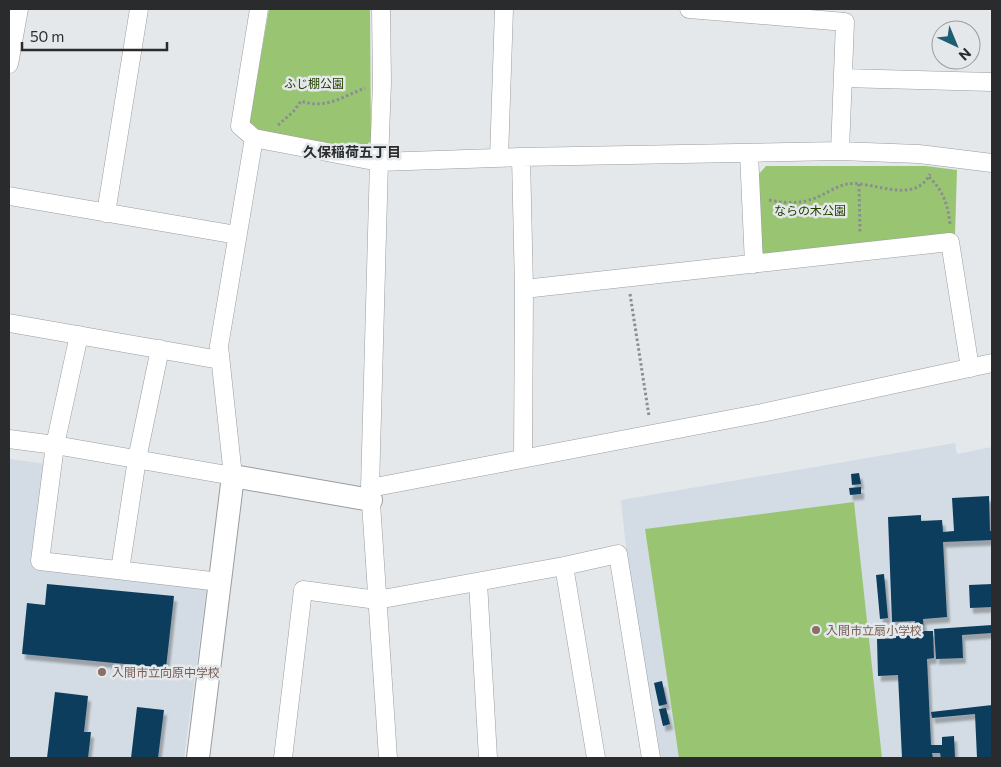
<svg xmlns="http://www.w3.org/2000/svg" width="1001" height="767" viewBox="0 0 1001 767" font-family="Commissioner,'Noto Sans JP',sans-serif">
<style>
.built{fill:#d3dce4}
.green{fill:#99c573}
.building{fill:#0b3d5d;filter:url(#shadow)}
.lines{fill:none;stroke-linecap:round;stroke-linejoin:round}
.minor-casing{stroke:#999d9f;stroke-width:19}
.tertiary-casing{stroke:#999d9f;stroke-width:24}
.path{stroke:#8b8e90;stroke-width:3;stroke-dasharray:2.5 2.5;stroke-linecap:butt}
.minor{stroke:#fff;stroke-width:18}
.tertiary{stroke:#fff;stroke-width:22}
.education-dot{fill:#8d6e63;stroke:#e4e8eb;stroke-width:2}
.labels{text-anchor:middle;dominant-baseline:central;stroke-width:5;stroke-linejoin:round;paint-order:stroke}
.park-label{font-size:12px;fill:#244000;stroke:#e4e8eb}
.education-label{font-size:12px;fill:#785e54;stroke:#e4e8eb;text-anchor:start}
.neighbourhood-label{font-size:14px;font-weight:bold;fill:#2a2b2c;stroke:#e4e8eb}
</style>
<defs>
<filter id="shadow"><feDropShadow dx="3" dy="5.5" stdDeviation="1" flood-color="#0004"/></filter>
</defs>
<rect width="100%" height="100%" fill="#e4e8eb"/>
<path class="built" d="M955,443L957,454L992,447V758H660L626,547L621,500Z
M9,459L47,464L34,565L207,586L184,758H9Z"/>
<path class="green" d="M269,9H370L371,141L362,149L258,132L249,124Z
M766,166H926L957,170L955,235L866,248L765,258L758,252L757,176Z
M854,502L882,758H679L645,529Z"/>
<path class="building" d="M859,473L861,484L852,485L851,474Z
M861,487V494L850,495L849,488Z
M989,496L990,531H992V540L943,542L947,617L923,619L924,631H933L934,658L927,659L931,745H942V737L954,736L955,758H941L940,753H932L933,758H902L898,675L878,676L877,639L896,638V626H916L915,621L892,622L888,517L921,515V521L942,520L943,532L954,531L952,498Z
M884,574L888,618L880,619L876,575Z
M47,584L174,596L166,668L22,654L27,603L45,605Z
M992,584V607L970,608L969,585Z
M992,625V633L962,635L963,658L936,659L934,629Z
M662,681L667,704L659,706L654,683Z
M55,692L88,696L84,732H91L88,758H47Z
M992,705V758H977L975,714L932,718L931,712Z
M137,707L164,710L158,758H131Z
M666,708L670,724L663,726L659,709Z"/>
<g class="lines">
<g class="minor-casing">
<path id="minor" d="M259,9L240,126L254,138L379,162L382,82L381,9
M689,9L845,22L840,151
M9,64L19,9
M843,78L992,82
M749,153L754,264
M521,157L524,289L523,458
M499,158L504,9
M9,196L237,235
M106,213L139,9
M524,289L950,242L970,368
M9,323L220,360
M79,335L55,445L40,561L220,582
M9,439L55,445L233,476L219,346L254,138
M370,488L762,413L992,363
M564,566L596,758
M120,570L137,459L160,349
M478,582L488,758
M283,758L303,590L377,600L564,566L618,554L651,758
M388,758L370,488L379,162L521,157L840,151L919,154L992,163"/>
</g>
<g class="tertiary-casing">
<path id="tertiary" d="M198,758L233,476L371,500"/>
</g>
<path class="path" d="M278,125L293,112L301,101C325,110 344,96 365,88
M929,177C943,190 948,205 950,224
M859,184L860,234
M769,200C789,204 804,204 822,195C830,191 838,186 847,184C872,180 914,206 930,174
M630,294L649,416"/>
<use href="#minor" class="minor"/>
<use href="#tertiary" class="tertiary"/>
</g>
<g class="education-dot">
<circle cx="816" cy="630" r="5"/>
<circle cx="102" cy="672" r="5"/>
</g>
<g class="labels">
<g class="park-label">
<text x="314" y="83">ふじ棚公園</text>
<text x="810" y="210">ならの木公園</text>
</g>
<g class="education-label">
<text x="826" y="630">入間市立扇小学校</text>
<text x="112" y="672">入間市立向原中学校</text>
</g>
<g class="neighbourhood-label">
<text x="352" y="151">久保稲荷五丁目</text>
</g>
</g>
<rect width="1001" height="767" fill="none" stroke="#2a2b2c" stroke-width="20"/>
<g transform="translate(956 45) rotate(136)"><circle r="24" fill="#e4e8eb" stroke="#9a9c9f"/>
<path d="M0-4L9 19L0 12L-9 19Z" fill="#1e5e73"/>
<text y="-8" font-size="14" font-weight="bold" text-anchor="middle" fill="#2a2b2c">N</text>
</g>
<path d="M22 42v8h145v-8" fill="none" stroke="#2a2b2c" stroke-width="2.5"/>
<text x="30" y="42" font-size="15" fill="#2a2b2c" stroke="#e4e8eb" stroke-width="4" paint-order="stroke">50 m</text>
</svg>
